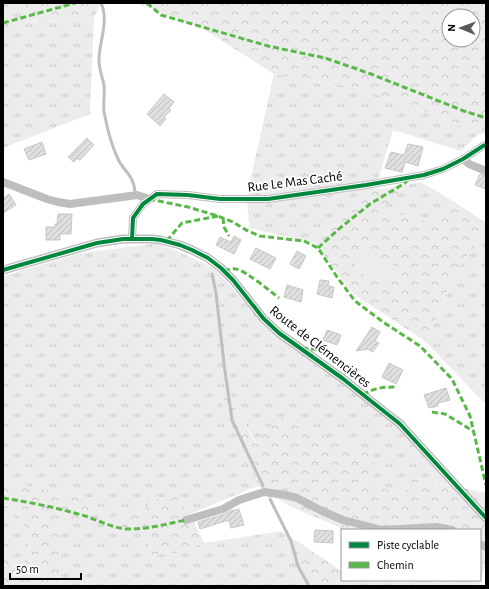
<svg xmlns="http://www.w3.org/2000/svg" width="489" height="589" viewBox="0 0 489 589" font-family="'Alegreya Sans',sans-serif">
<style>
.grass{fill:url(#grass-tufts)}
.forest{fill:url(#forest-crowns);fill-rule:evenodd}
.garden{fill:#ececec}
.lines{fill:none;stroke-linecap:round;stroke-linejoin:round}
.stream{stroke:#bfbfbf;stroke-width:3}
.building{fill:url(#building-hatch);stroke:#c7c7c7}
.minor{stroke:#bebebe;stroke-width:8}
.tertiary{stroke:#bebebe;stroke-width:9}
.quiet{stroke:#58b947;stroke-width:3;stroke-dasharray:6 3;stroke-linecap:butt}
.cycleway-casing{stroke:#fff;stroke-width:6}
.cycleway{stroke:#00873e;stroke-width:4}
.labels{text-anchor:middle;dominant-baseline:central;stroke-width:3.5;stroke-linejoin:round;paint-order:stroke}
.street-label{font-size:14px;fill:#000;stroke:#fff}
</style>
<defs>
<pattern id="grass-tufts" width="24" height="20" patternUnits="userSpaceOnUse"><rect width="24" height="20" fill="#ececec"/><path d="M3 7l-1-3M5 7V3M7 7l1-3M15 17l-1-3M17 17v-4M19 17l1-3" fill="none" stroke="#c9c9c9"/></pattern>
<pattern id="forest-crowns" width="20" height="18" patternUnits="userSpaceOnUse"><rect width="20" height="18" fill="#ececec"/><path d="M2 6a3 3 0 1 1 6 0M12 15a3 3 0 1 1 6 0" fill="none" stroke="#c9c9c9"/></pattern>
<pattern id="building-hatch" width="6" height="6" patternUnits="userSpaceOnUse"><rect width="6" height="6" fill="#dfdfdf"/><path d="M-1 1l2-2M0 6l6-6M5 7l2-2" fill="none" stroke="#bebebe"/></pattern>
</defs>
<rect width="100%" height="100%" fill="#fff"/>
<path class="grass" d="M3,3H28L32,22L94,18L90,114L3,148Z
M274,74L358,88L441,117L478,134L461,151L393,130L375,190L315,243L249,228L247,195Z
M421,182L456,203L431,222L381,210L406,185Z
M486,233V404L465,383L426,342L456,270Z
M158,243L215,268L256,316L314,364L404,420L449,485L415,478L405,493L371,486L262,435L257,444L236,409L229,392L232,428L252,456L258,486L190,514L176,497L157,499L140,511L118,518L142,526L151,555L176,553L204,543L282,531L308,586H61L58,520H107L91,499L3,481V276L81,253Z
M8,508L31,534L23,569L3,557V509Z
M345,580H413L416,586H347Z"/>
<path class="forest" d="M28,3H101L94,18L31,22Z
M136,3H486V134H478L441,117L358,88L274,74L202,28ZM449,16H473V40H449Z
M406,185L382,210L431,222L456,203L486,223V233L456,270L426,342L384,314L353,294L315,243L375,190Z
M229,392L236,409L256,444L262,435L280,417L373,456L372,486L405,493L414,478L486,493V562L479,586H416L413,580H480V530H342V532L339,527L289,506L258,486L252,456L232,428L222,403Z
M3,481L91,499L107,520H59L61,586H3V557L23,569L31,534L8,508L3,509Z
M176,497L190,514L204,543L176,553L151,555L142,526H119L118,518L140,511L157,499Z
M282,531L340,570L342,574V580H345L347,586H308Z"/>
<path class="garden" d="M363,249L398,267L388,287L353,269Z"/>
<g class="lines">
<path class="stream" d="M101,3C109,20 100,40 99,57C98,66 102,76 104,85C105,94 103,103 104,112C107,128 111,144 118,159C124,172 133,174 135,191
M212,274L216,293L224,364L232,420L263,486
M270,499L291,541L298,566L309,586"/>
</g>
<path class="building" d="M164,94L174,102L169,108L171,110L164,117L166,119L160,126L147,114Z
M87,138L94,145L80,160L77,158L74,162L68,157Z
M42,142L46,154L29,160L24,149Z
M408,144L423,147L418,166L405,162L402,172L385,168L391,152L404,155Z
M480,174L486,176V189L475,185Z
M9,194L16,205L3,213V199Z
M58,214H72L71,234H60V240H46V227H55V224H57Z
M234,236L241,240L234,254L216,245L220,237L231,242Z
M256,248L276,258L270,269L250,259Z
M297,251L306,256L299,269L290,264Z
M320,280L329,281L328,286L334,287L332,298L317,294Z
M287,285L303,290L301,302L284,297Z
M372,327L380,332L375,341L379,343L373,352L367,349L356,351Z
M327,330L341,335L337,345L323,340Z
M389,363L403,370L396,384L382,377Z
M446,388L450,400L438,403V406L429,408L424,395Z
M239,509L244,525L231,528L229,520L200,529L198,522L225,514L230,511Z
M315,530L333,531V543L314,542Z"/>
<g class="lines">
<path class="minor" d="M463,159L469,164L486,171
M3,182L47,199L58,202L70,204L130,196L137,195L149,199
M132,239L133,218L143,204L157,194L188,195L220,199H268L366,185L424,175L443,169L463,159L483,146L486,145
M186,520L223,509L239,500L264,492L285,495L297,498L324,512L343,520L382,530L436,527L452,530
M480,544L486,547"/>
<path class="tertiary" d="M3,270L97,243L123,239H152L161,240L180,245L192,250L208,258L221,268L233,280L263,318L279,333L342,378L400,424L486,518"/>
<path class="quiet" d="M147,3L161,15L268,46L325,58L371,74L464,111L486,118
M3,23L75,3
M149,199L188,207L218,216L233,222L246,230L260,236L304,241L318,248L337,277L355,301L383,322L420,346L452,379L470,416L486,485
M223,218L224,227L229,236
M167,241L169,238L182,223L218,216
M318,248L340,228L370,204L405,183L409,178
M224,271C228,270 232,268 236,269C246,271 270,291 279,298
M302,349C315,347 322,352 333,358
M363,395C373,388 383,387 395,387
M432,412L445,414L455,420L473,431
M3,498C28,502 54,507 78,514C95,518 110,528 128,529C148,529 167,524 186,520"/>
<g class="cycleway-casing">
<path id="cycleway" d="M132,239L133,218L143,204L157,194L188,195L220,199H268L366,185L424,175L443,169L463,159L483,146L486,145
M3,270L97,243L123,239H152L161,240L180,245L192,250L208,258L221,268L233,280L263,318L279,333L342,378L400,424L486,518"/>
</g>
<use href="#cycleway" class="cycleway"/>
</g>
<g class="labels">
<g class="street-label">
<text transform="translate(295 182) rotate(-7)">Rue Le Mas Caché</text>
<text transform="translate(320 347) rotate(38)">Route de Clémencières</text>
</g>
</g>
<rect width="489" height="589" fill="none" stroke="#000000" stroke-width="8"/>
<rect x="341" y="529" width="140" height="52" fill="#ffffff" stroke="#999999"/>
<rect x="349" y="542" width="20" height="6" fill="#00873e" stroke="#999999"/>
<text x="377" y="549" font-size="12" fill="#000000">Piste cyclable</text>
<rect x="349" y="562" width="20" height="6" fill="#58b947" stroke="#999999"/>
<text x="377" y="569" font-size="12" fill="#000000">Chemin</text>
<g transform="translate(461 28) rotate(271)"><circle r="19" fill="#ffffff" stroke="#999999"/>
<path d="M0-3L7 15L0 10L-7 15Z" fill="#595959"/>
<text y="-6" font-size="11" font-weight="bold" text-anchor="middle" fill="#000000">N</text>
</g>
<path d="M10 573v6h71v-6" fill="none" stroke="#000000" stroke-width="2"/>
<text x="16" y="573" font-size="12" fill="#000000" stroke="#ffffff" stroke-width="3" paint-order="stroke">50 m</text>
</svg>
